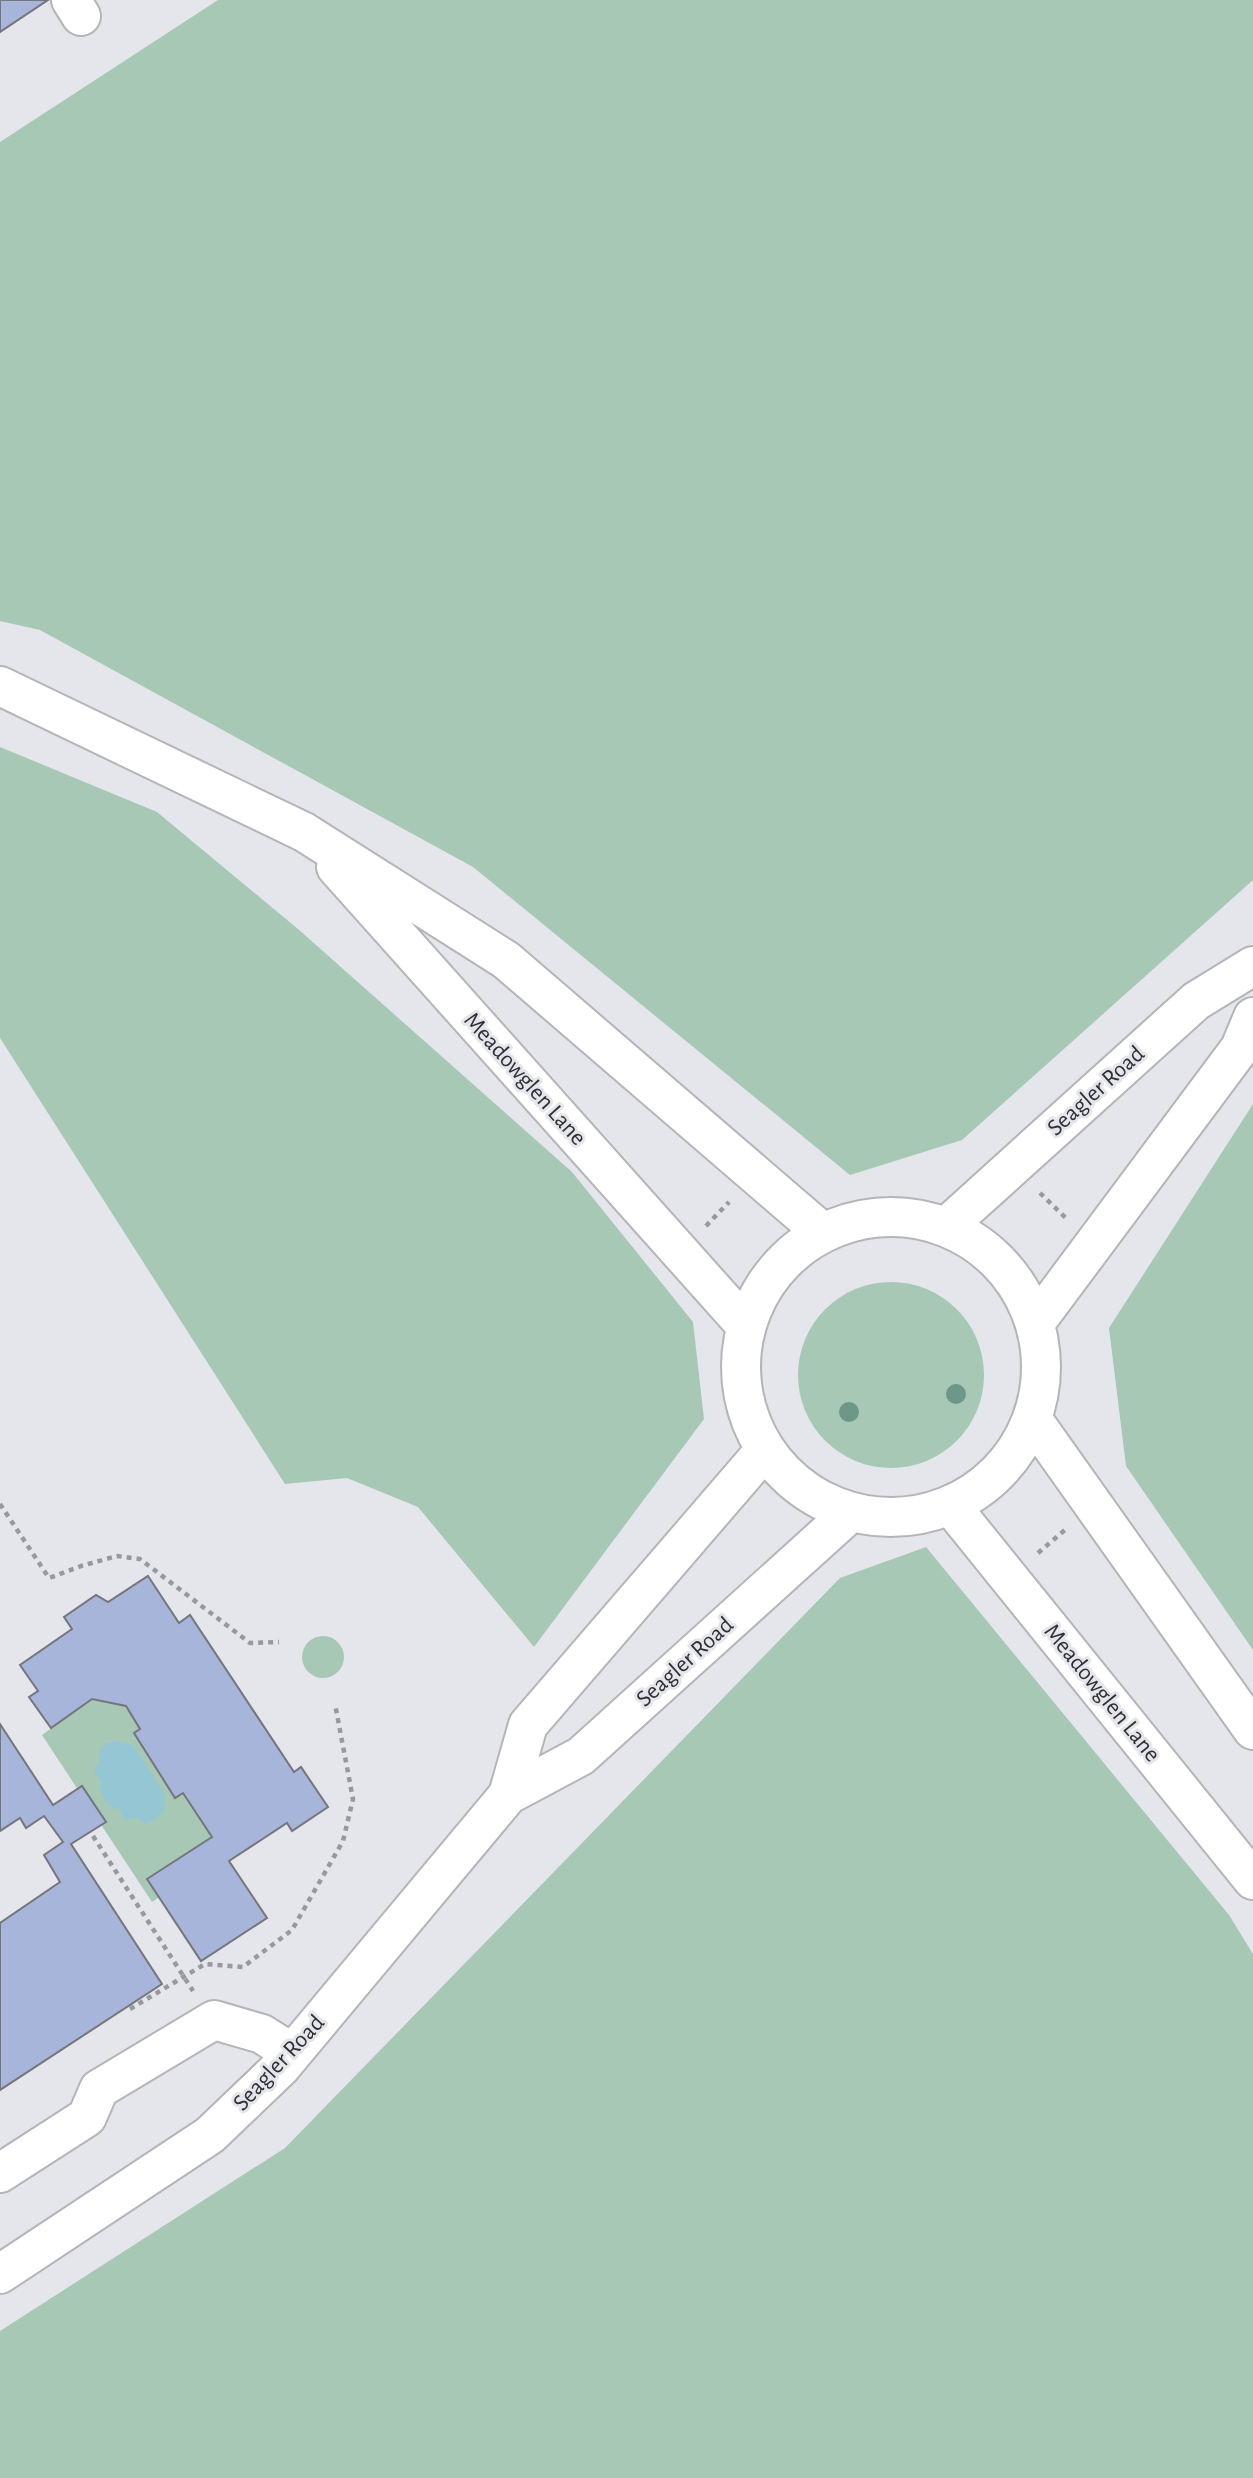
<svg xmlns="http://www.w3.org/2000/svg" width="1253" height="2478" viewBox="0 0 1253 2478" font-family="'Alegreya Sans',sans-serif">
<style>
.green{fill:#a6c8b5}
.water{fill:#94c7d3}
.building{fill:#a8b5db;stroke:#74767b;stroke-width:2}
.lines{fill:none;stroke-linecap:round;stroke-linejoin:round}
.minor-casing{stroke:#b3b5ba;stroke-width:42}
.path{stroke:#97999d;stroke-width:4.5;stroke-dasharray:5 5;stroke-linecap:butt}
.minor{stroke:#fff;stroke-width:38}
.tree{fill:#6d9789}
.labels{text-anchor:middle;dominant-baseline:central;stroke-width:6;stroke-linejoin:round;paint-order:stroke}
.street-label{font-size:24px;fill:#2f3032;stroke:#e4e6eb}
</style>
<rect width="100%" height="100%" fill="#e4e6eb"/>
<path class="green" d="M218,0H1253V880L962,1140L850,1175L473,867L40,630L0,621V142Z
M0,747L157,812L298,929L572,1172L693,1322L704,1419L534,1647L418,1507L347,1478L285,1484L0,1038Z
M1253,1104V1650L1126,1466L1109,1328Z
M798 1375a93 93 0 1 1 186 0a93 93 0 1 1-186 0Z
M926,1547L1229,1915L1253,1954V2478H0V2331L285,2148L840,1578Z
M302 1657a21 21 0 1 1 42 0a21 21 0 1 1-42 0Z
M92,1699L126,1706L140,1729L134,1733L175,1797L183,1793L212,1837L147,1878L159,1897L152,1902L42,1735Z"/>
<path class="water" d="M117,1741L133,1745L165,1795L164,1812L156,1819L146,1824L136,1818L125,1820L118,1808L114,1809L104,1800L99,1786L102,1783L94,1771L100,1762L99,1752L105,1743Z"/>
<path class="building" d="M0,0H48L0,32Z
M148,1576L179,1623L190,1615L294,1772L301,1767L328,1807L292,1831L287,1823L229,1861L267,1918L201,1961L147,1879L212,1837L183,1793L175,1798L134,1733L140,1729L126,1706L92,1699L51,1728L29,1697L38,1691L20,1665L72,1629L64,1617L96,1595L108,1602Z
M0,1724L53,1805L82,1786L106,1822L71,1844L162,1984L0,2090V1923L60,1882L44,1855L63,1842L44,1816L26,1828L20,1818L0,1831Z"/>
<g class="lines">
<g class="minor-casing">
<path id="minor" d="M71,0L81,16
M0,686L304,832L506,960L822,1232
M336,867L746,1326
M741 1367a150 150 0 1 1 300 0a150 150 0 1 1-300 0Z
M947,1226L1196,1001L1253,966
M1036,1322L1240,1048L1253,1017
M1033,1420L1253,1730
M951,1506L1253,1880
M508,1795L528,1725L765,1450
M0,2173L87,2117L99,2089L214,2020L262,2034L292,2053
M0,2274L210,2135L281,2067L508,1795L581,1756L850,1513"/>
</g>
<path class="path" d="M1040,1193L1067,1219
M706,1226L729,1202
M0,1504L49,1578L81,1566L117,1556L140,1559L250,1643L279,1642
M1038,1553L1066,1529
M93,1836L193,1991
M130,2009L205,1964L243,1967L292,1930L343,1841L353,1799L335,1704"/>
<use href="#minor" class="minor"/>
</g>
<g class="tree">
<circle cx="956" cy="1394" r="10"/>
<circle cx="849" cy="1412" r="10"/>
</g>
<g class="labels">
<g class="street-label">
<text transform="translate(525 1079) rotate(48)">Meadowglen Lane</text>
<text transform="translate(1096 1091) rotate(-42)">Seagler Road</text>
<text transform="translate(685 1662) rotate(-42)">Seagler Road</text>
<text transform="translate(1102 1693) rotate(51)">Meadowglen Lane</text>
<text transform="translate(279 2063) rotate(-47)">Seagler Road</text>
</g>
</g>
</svg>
